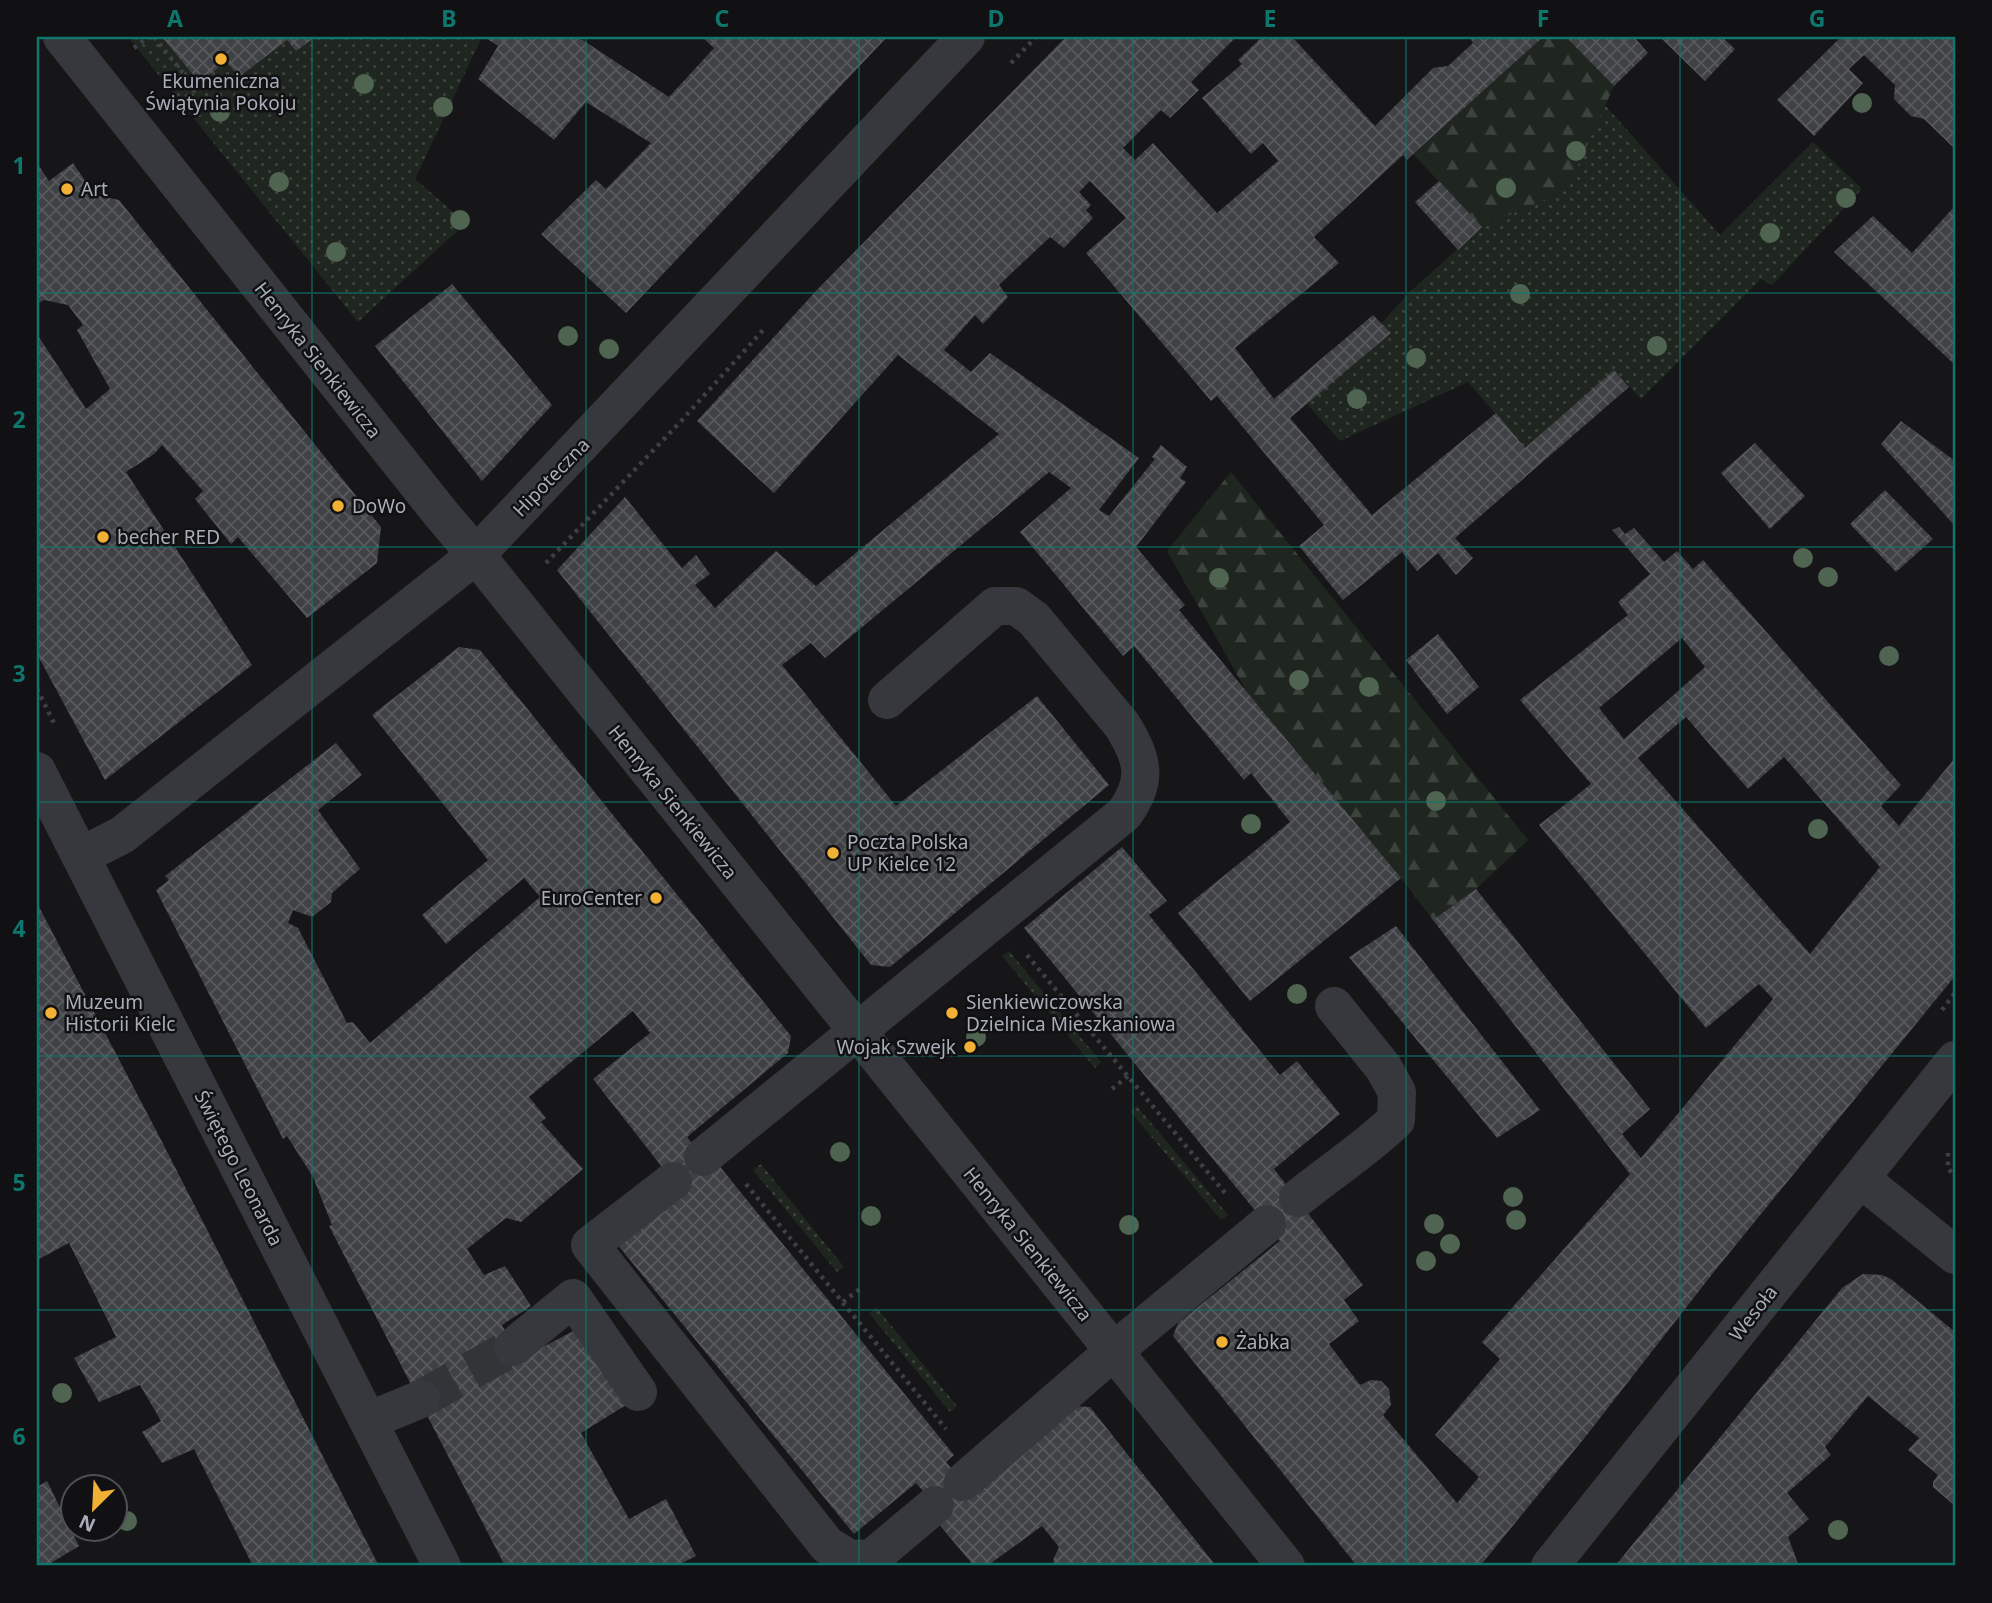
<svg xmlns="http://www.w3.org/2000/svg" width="1992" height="1603" viewBox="0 0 1992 1603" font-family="'Noto Sans',sans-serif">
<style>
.grass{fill:url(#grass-dots)}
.forest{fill:url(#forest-firs)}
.building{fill:url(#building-cross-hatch);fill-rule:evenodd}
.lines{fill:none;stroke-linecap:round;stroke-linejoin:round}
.minor-tunnel{stroke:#333438;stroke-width:38;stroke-dasharray:38 19;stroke-linecap:butt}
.path{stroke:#3d3f44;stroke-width:4.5;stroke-dasharray:3.5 5;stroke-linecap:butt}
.minor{stroke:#37383d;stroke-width:38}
.tree{fill:#506452}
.grid{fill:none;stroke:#0f766e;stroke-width:2;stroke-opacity:0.55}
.poi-dot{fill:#f2b134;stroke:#111113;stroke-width:2.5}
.labels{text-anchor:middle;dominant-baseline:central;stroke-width:5;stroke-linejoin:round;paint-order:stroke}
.poi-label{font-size:19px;fill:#a8adb8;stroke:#111113;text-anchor:start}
.street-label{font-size:19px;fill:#a8adb8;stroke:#111113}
.neatline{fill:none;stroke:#0f766e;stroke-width:2.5}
.grid-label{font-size:23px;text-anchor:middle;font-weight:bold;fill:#0f766e}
</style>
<defs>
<pattern id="grass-dots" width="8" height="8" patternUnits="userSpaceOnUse" patternTransform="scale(1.75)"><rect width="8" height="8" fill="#1e261f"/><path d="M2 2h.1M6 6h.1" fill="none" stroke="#3c433d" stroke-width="1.8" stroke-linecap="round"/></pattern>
<pattern id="forest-firs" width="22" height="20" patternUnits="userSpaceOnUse" patternTransform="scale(1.75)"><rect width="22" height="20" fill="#1e261f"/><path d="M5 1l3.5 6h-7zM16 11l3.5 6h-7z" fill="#3c433d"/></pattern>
<pattern id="building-cross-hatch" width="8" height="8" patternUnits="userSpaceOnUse" patternTransform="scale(1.75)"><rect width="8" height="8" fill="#404145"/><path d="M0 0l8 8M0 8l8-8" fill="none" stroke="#595a5e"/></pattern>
</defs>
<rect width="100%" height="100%" fill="#161618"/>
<path class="grass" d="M128,37H482L415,179L466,223L358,322Z
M1604,104L1720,235L1813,142L1862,189L1772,285L1761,279L1641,399L1614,370L1525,448L1468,382L1340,441L1307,404L1412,290L1482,227L1567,190Z
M1009,951L1101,1062L1095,1068L1002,956Z
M1137,1106L1228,1215L1221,1220L1130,1111Z
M761,1164L844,1267L837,1272L753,1170Z
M876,1307L957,1406L950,1412L869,1313Z"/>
<path class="forest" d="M1543,37H1566L1614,86L1567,190L1482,227L1413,154Z
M1231,472L1528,840L1476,889L1433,920L1401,878L1247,692L1167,551Z"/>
<path class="building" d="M162,37H315L296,51L287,40L239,77L226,61L200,83Z
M487,37H578L669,97L714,48L702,37H887L626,313L541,234L596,180L606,189L651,143L586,102L554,140L478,79L498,46L486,38Z
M1066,37H1236L1191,82L1199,90L1170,118L1161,110L1123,148L1135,160L1153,143L1217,213L1278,161L1263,143L1251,154L1202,98L1242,64L1238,60L1262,37H1292L1375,126L1433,68L1448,66L1473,43L1470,37H1543L1413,154L1407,160L1403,155L1314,237L1339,263L1235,348L1274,399L1373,315L1391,333L1290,418L1372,515L1496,413L1525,448L1614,370L1629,387L1455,538L1473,558L1456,575L1438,553L1417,571L1402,552L1343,600L1299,546L1324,525L1217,396L1211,401L1086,253L1126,218L1090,181L1079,192L1091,205L1086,210L1093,218L1064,248L1050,237L999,285L1008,297L983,324L975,315L944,350L971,372L990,353L1139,458L1099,510L1109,516L1155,459L1152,457L1161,445L1187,467L1180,478L1186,482L1136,547L1185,605L1179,610L1401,878L1250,1001L1178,913L1290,822L1251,773L1244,780L1134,646L1123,656L1020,532L1071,488L1049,472L825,658L811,643L782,665L896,806L1037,696L1109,785L890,967L871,965L557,570L625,497L682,568L696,555L710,574L695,585L715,608L776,551L816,586L999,434L898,355L774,493L697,421L816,291Z
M1566,37H1634L1648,53L1614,86Z
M1660,37H1722L1735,49L1705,81Z
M1841,37H1955V149L1924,119L1911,116L1894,99L1895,85L1864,55L1849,69L1863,83L1814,136L1777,100Z
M37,163L49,181L73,163L95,195L119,200L381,527L377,563L307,618L238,537L231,544L195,499L203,491L162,445L154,454L126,472L252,665L105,780L37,654V334L86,409L110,389L77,330L83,325L68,305L44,300L37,304Z
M1439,181L1482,227L1458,250L1415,202Z
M1955,206V365L1834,252L1873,216L1912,253Z
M452,284L552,405L482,481L375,346Z
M1901,421L1955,461V526L1881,444Z
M1755,443L1805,496L1770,529L1721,473Z
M1885,490L1933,539L1896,572L1850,524Z
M1619,527L1625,534L1634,528L1664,562L1677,551L1693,569L1703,560L1901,785L1881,806L1899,826L1955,758V976L1713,1273L1586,1436L1480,1566H1357L1173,1336L1178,1323L1280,1241L1024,928L1122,847L1167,901L1149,915L1280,1075L1297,1061L1340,1114L1274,1169L1363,1285L1344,1300L1359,1321L1329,1344L1360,1385L1371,1380L1381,1381L1389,1389L1391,1405L1383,1415L1457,1503L1479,1477L1435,1435L1500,1359L1482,1342L1630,1174L1433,920L1476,889L1650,1109L1622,1134L1641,1158L1773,999L1759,984L1706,1028L1539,825L1591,784L1520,700L1628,615L1618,602L1650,574L1612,530ZM1682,638L1705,667L1624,739L1599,708ZM1686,717L1748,789L1784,757L1880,867L1810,954L1638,758Z
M1438,634L1479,687L1447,714L1406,660Z
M459,647L480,650L791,1036L788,1053L687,1137L711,1168L717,1163L954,1455L946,1462L971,1492L1070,1406L1090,1407L1216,1566H1055L1053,1560L1059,1547L1042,1526L987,1566H974L937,1522L935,1505L916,1483L854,1534L617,1244L673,1181L593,1079L650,1033L633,1011L529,1097L546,1118L541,1122L583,1169L521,1222L506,1218L467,1249L484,1275L505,1266L531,1306L502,1325L520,1359L581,1327L626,1405L581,1433L629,1519L666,1499L696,1556L676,1566H505L329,1226L332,1225L313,1177L287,1136L283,1139L156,890L169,880L165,876L336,743L362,775L318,810L360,869L332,893L331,902L312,917L293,910L288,923L298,928L347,1023L353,1022L370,1043L540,897L524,878L446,944L422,915L488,860L372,715Z
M37,903L158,1134L379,1566H253L194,1449L162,1463L142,1432L161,1421L140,1385L99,1402L74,1358L116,1337L69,1243L37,1260Z
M1396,926L1540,1110L1497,1138L1349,957Z
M1863,1274L1882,1275L1891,1279L1955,1332V1506L1933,1487V1482L1938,1475L1908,1450L1919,1438L1868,1396L1825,1447L1831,1455L1787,1493L1809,1519L1788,1537L1799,1566H1615L1842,1288Z
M47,1481L79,1546L46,1566H37V1487Z"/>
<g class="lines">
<path class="minor-tunnel" d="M421,1399L513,1347"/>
<path class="path" d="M154,37L196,89L178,103
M134,48L148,37
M1011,63L1036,37
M546,563L683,419L764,329
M37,689L55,725
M1027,955L1225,1193
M1942,1010L1955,993
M1112,1089L1128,1076
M1948,1153V1168L1955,1177
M746,1184L946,1429
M843,1302L861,1288"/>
<path class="minor" d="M62,37L442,515L476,555L1286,1566
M37,771L442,1566
M81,856L122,835L476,555L966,37
M703,1157L1124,814C1149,780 1143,759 1122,725L1034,619L1016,606H995L887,700
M1861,1179L1955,1255
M673,1181L590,1245L827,1545L850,1559L872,1558L935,1505
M1298,1198C1330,1172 1366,1149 1396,1120L1397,1092L1383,1067L1334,1006
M513,1347L573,1298L638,1392
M368,1421L421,1399
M963,1482L1115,1350L1267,1224
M1550,1566L1955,1060"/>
</g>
<g class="tree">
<circle cx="364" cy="84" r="10"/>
<circle cx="1862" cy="103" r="10"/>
<circle cx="443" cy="107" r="10"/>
<circle cx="220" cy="112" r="10"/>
<circle cx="1576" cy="151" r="10"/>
<circle cx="279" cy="182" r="10"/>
<circle cx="1506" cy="188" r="10"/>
<circle cx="1846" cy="198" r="10"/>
<circle cx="460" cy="220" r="10"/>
<circle cx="1770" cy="233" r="10"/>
<circle cx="336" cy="252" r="10"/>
<circle cx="1520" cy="294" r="10"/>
<circle cx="568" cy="336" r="10"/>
<circle cx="1657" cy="346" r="10"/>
<circle cx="609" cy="349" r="10"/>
<circle cx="1416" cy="358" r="10"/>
<circle cx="1357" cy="399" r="10"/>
<circle cx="1803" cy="558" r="10"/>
<circle cx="1828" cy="577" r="10"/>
<circle cx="1219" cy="578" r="10"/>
<circle cx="1889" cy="656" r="10"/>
<circle cx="1299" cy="680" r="10"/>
<circle cx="1369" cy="687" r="10"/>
<circle cx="1436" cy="801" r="10"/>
<circle cx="1251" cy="824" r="10"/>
<circle cx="1818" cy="829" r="10"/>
<circle cx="1297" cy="994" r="10"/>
<circle cx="976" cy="1037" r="10"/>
<circle cx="840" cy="1152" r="10"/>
<circle cx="1513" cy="1197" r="10"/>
<circle cx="871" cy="1216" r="10"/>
<circle cx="1516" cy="1220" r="10"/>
<circle cx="1434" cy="1224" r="10"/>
<circle cx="1129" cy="1225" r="10"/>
<circle cx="1450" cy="1244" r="10"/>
<circle cx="1426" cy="1261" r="10"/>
<circle cx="62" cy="1393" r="10"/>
<circle cx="127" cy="1521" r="10"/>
<circle cx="1838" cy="1530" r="10"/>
</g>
<path class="grid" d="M312,37V1566M586,37V1566M859,37V1566M1133,37V1566M1406,37V1566M1680,37V1566M37,293H1955M37,547H1955M37,802H1955M37,1056H1955M37,1310H1955"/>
<g class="poi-dot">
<circle cx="221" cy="59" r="7"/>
<circle cx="67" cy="189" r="7"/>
<circle cx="338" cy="506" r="7"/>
<circle cx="103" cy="537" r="7"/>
<circle cx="833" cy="853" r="7"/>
<circle cx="656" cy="898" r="7"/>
<circle cx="51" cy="1013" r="7"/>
<circle cx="952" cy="1013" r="7"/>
<circle cx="970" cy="1047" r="7"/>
<circle cx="1222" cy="1342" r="7"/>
</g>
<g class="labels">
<g class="poi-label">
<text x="221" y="81" text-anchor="middle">Ekumeniczna<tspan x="221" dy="22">Świątynia Pokoju</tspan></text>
<text x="81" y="189">Art</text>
<text x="352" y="506">DoWo</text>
<text x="117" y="537">becher RED</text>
<text x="847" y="842">Poczta Polska<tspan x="847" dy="22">UP Kielce 12</tspan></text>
<text x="642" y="898" text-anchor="end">EuroCenter</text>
<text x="65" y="1002">Muzeum<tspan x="65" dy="22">Historii Kielc</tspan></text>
<text x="966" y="1002">Sienkiewiczowska<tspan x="966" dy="22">Dzielnica Mieszkaniowa</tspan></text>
<text x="956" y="1047" text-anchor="end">Wojak Szwejk</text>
<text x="1236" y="1342">Żabka</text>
</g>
<g class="street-label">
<text transform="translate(318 360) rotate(52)">Henryka Sienkiewicza</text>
<text transform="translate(551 477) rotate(-46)">Hipoteczna</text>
<text transform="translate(673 802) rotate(51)">Henryka Sienkiewicza</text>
<text transform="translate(239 1168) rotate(63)">Świętego Leonarda</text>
<text transform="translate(1028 1244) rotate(51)">Henryka Sienkiewicza</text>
<text transform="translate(1753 1313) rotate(-52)">Wesoła</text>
</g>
</g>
<rect width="1992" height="1603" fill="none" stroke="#111113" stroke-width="77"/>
<g transform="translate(94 1508) rotate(204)"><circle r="33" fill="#111113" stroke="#4d4f55" stroke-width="2"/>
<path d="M0-5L12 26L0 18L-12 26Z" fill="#f2b134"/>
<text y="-10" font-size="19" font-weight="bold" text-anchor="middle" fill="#a8adb8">N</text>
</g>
<rect x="38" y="38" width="1916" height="1526" class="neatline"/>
<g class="grid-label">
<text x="175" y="27">A</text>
<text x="449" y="27">B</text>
<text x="722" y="27">C</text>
<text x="996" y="27">D</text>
<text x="1270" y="27">E</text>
<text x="1543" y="27">F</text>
<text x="1817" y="27">G</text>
<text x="19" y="174">1</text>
<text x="19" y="428">2</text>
<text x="19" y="682">3</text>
<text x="19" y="937">4</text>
<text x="19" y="1191">5</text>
<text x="19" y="1445">6</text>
</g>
</svg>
